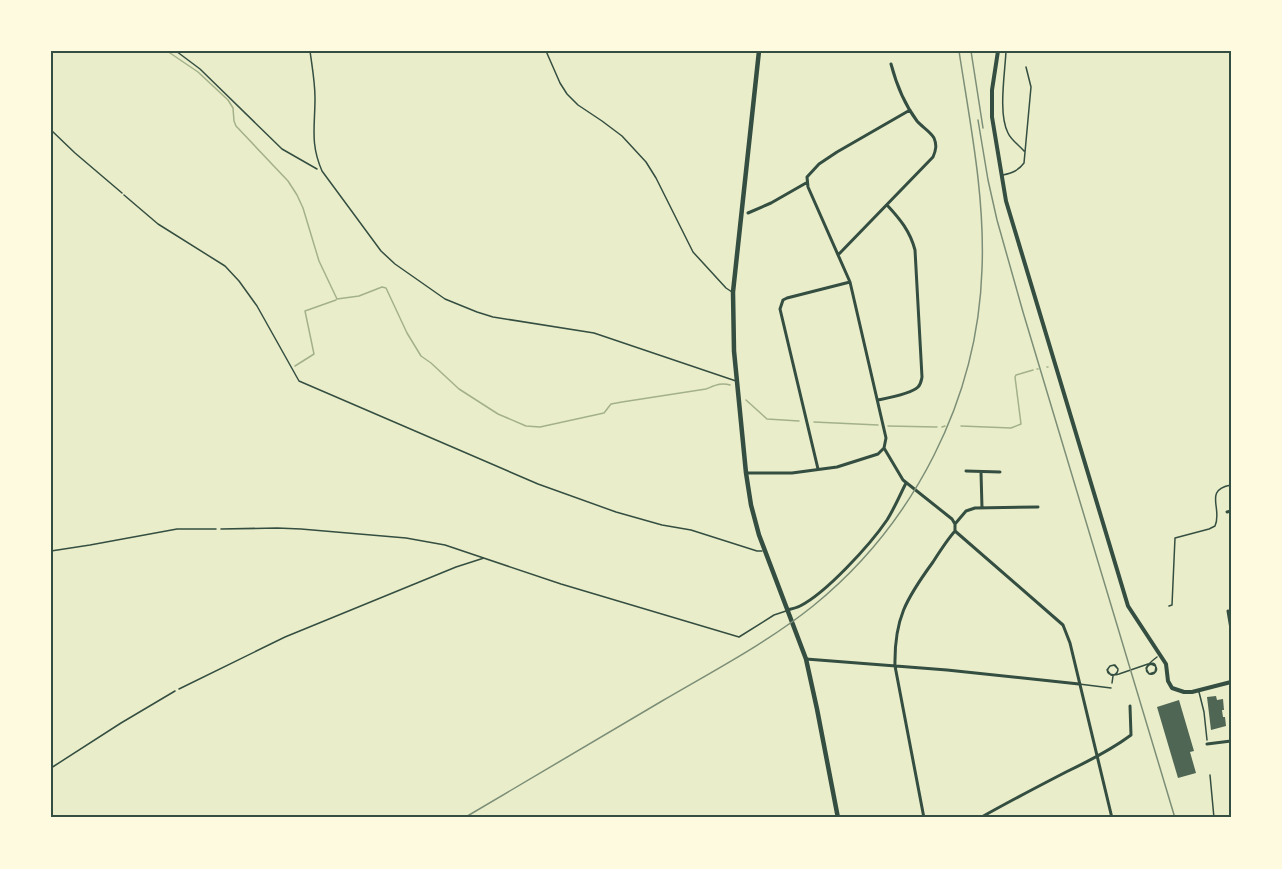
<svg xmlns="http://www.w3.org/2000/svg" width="1282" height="869" viewBox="0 0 1282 869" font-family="'Source Sans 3',sans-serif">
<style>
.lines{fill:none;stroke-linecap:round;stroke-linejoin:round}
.stream{stroke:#a3b18a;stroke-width:1.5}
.building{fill:#4f6655}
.path{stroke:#344e41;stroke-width:1.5}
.service{stroke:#344e41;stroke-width:1.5}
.minor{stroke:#344e41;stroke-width:3}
.tertiary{stroke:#344e41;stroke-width:4}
.primary{stroke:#344e41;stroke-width:4.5}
.rail{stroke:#7c8e77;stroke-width:1.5}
.neatline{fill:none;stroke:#344e41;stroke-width:2}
</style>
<rect width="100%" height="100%" fill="#e9edc9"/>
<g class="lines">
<path class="stream" d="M167,51L198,72L228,100L233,108L234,121L236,126L288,181L297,195L303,208L319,261L337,299L359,296L382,287L386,288L407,333L421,356L431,363L459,389L498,414L526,426L540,427L604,413L611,404L622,402L706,389C714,386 721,382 730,385
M295,366L314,354L305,311L336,300
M1047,367H1048
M1037,369H1038
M746,400L767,419L799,421
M814,422L878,425
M888,426L937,427
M961,426L1011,428L1021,424L1015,377L1016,375L1033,370
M942,427L945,426"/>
</g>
<path class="building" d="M1216,696L1217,700L1223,699L1224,710H1222L1223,717H1225L1226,726L1211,730L1207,697Z
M1179,700L1194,751L1190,752L1196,773L1178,778L1157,707Z"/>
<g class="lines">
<path class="path" d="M176,51L200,69L282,149L317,169
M51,130L75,153L122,193
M51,551L90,545L177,529H216
M1169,606L1172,605L1175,538L1209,529L1215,526C1223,509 1203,490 1231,485
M1112,683L1113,676L1114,675C1116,674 1118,672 1118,669L1114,665L1110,666L1107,670L1111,675C1115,676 1118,673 1118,669L1115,665L1110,666C1103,674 1112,676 1119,674L1148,664C1162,664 1156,676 1150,674C1138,669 1160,654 1155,672L1149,674L1146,668C1148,664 1153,660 1157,657
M51,768L121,723L175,691"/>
<path class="service" d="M310,51C312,66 315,82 315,98C315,127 310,143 322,171L381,251L395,264L445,299L477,312L493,317L594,333L736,381
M546,51L560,83L567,94L578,105L602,121L622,136L646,162L656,178L693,252L726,288L732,292
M1006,51C1005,73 998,114 1008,133C1011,140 1019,145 1024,151
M1003,175C1012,173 1018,171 1024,163L1031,87L1026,67
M124,195L158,224L225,266L239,281L257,306L299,381L538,484L616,512L662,525L691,530L757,551H762
M221,529L277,528L301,529L406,538L445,545L561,584L739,637L774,615L786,611
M1079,684L1111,688
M179,689L285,637L456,567L484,558
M1199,692L1204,712L1207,740
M1210,775L1214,818"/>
<path class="minor" d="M748,213L771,203L806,183
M838,255L933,157C936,150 937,145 934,138C930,131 922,127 917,121C905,105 896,83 891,64
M878,400C888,398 911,394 918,387C921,384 921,382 922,377L915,250C910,231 900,219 887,205
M884,448L903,480L952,519L955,524
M818,469L780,309L783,300L787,298L850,282
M966,471L1000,472
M981,472L982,508
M746,473H792L837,467L878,454L884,448L886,438L850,282L808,187L807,177L819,164L837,152L910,110
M1227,512L1231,511
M955,531L1063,625L1070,643L1112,818
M787,610C791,609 796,608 800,606C826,593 870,545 887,520C894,509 900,495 906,483
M1228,611L1231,629
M806,659L947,670L1079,684
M1207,744L1231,741
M924,818L895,666C894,619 906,599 933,562C940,551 947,540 955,531V524L966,511L975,508L1038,507
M980,818C1008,802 1037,787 1066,772C1089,761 1111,750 1131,735L1130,706"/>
<path class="tertiary" d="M998,51L992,90V117L1006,201L1128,606L1166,664L1168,681L1172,688L1184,692H1192L1231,682"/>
<path class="primary" d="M759,51L733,292L734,351L746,473L751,505L759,535L806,659L817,709L838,818"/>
<path class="rail" d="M971,51L983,128
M978,120L988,180L997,220L1023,312L1175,818
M464,818C530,779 596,740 662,701C713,671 767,643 813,606C914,524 978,399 982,269C985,196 970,123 959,51"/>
</g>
<rect width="1282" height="869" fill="none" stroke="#fefae0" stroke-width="105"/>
<rect x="52" y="52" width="1178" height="764" class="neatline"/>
</svg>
